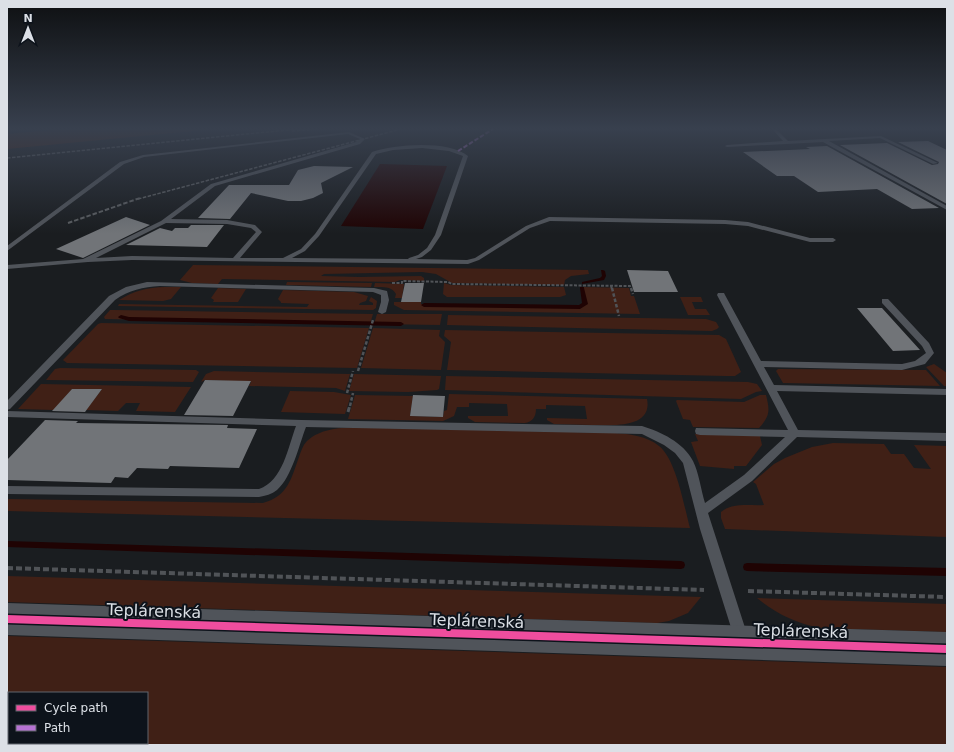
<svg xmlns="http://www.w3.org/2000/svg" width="954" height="752" viewBox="0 0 954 752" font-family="'DejaVu Sans',sans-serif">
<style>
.green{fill:#402016;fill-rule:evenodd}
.water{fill:#1f0303}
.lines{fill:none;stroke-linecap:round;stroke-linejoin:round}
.stream{fill:#1f0303;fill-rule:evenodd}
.building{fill:#717478}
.path-far3{stroke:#505357;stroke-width:2;stroke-dasharray:3 1.5;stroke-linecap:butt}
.path-far2{stroke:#505357;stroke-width:2.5;stroke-dasharray:3.5 2;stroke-linecap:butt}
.path-far1{stroke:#505357;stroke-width:3;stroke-dasharray:5 2.5;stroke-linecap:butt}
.path{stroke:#505357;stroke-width:4;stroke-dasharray:6 3;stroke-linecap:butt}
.service{fill:#50545a;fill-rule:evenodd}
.tertiary{fill:#50545a;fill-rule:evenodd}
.rail-far1{stroke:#5b5e61;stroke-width:1.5;stroke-dasharray:3.5 1.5;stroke-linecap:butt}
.rail{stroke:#5b5e61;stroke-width:2;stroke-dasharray:4.5 2;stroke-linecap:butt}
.quiet{stroke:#b673d3;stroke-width:2;stroke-dasharray:4.5 2;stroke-linecap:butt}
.cycleway-casing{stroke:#0d131b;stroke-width:3}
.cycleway{fill:#ef4d9e;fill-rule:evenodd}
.labels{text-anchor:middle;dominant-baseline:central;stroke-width:4;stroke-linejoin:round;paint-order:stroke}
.near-street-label{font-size:16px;fill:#dce0e6;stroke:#0d131b}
</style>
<rect width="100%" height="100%" fill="#1a1d20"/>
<path class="green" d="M63,129H214L7,149V134Z
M193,265L588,270L589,274L571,276L565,280L564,285L452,283L436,274L422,272L324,274L321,276L359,277L421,276L424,278V281L400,280L395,282L222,279L218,284L192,283L180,280Z
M287,282L372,283L371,287L286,285Z
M375,283L404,284L402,298H395L396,294C392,286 382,287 374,287Z
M444,283L451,285L564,287L566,295L560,297H447L443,294Z
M165,287H181L171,299L163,301L119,300C132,292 147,287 165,287Z
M583,287L629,288L631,296H634L640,314L404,310L394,305V302H421V304L581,307L586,304Z
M218,288L246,289L238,302H213L214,300L211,298Z
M283,290L354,292L368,296L366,301L360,303L359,305H373V303L369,301L371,297L377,301L376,308L373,310L118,306L119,304L307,307L309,304L281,303V302L278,299Z
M680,297H701L703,302H692L695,309H706L710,315H688Z
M110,310H115L373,314L370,324L105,319L104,317Z
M377,314H442L440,325L374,324Z
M448,315L706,319L716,322L719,327L717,329L712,331L447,325Z
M101,323L369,328L357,368L67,363L63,360L98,324Z
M373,328L440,330L439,336L445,342L441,370L361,368Z
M445,330L719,335L726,339L741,372L735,376H726L447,370L451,342L444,336Z
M934,364L947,373V386H944L926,367Z
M60,368L196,370L199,372L193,382L46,380L55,369Z
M778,369L926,370L940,386L783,383L776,371Z
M214,371L350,374L345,391L336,388L249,386L251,382L205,380L201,382L206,374Z
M354,374L441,376L439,389L437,390L408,392L349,391Z
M446,376L748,382L757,384L762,391L756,392L741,399L445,390Z
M41,384L191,387L175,412L136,411L140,403H126L118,411L86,410L102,389H72L54,410L18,409Z
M290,391L334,392L351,395L345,414L281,412Z
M449,394L647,399C653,429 611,425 592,425C579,425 567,424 554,424L547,420V418L587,419L585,406L546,405V409H536C536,417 532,422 525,423L475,422L468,418V416H508L507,404L469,403V407H457L454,416L443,421L348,419L355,395L413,396L410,416L443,417L444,411L447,410Z
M760,395H766C770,411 770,416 759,428L693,427L690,420L683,419L676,401L677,400L744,402Z
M354,427L615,433C630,434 647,436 659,446C676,459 684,506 690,528L7,511V499L263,503C288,496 291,479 299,457C301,451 303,445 307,441C320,429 338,428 354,427Z
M695,434L760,436L762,445L746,466H734V469L700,466L691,442L698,441Z
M833,443L884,444L891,454H904L914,468L931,469L914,445L947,446V537L725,529L721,518V512C733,502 749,506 764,505L756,484L753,482L774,464L785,458L812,447Z
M7,576L701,597L688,613L669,621L657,623L7,602Z
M757,598L947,604V632L820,628C796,623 776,614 757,598Z
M7,636L947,667V745H7ZM9,693H147V743H9Z"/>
<path class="water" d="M380,164L447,166L423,229L341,226Z"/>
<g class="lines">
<path class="stream" d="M601,270H603L605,271L606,276L604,280L582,284V282L600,278L602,276Z
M580,287H584V288L588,304L580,309L424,307L421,305L424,303L579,305L582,303L580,288Z
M121,315L129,317L401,322L404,324L401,326L129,321L119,318L118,317Z
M7,541L681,561L684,562L685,565L684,568L681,569L7,547Z
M747,563L947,568V576L747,571L744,570L743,567L744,564Z"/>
</g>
<path class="building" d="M928,141L947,150V204L840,145L887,143L932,165L938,164L939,162L898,142Z
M827,146L939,208L912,209L877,189L818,192L794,176H777L743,152L810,149L806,147Z
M314,166L353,167L321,183L323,193L313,198L301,201H288L251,193L230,219L198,218L229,185H289L298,170Z
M126,217L150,225L83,258L56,249Z
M191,225H224L207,247L126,245L160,228L172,231L175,228H188Z
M627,270L668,271L678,292H634Z
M405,283H424L421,302H401Z
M857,308H882L920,350L893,351Z
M205,380L251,381L233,416L184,415Z
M72,389H102L85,412L52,411Z
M413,395L445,396L443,417L410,416Z
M45,420L78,421L76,423L228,425L227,428L257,429L239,468L170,466L168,469L137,468L128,478L115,477L111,483L7,480V460Z"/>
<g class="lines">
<path class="path-far3" d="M392,283H402V281L448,282L452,284L630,286L631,289
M611,286L612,289"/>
<path class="path-far2" d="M612,288L619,316
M631,288L633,294
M358,371L373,320
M347,393L353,371
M350,406L353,393"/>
<path class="path-far1" d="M348,412L350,405"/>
<path class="path" d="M7,568L704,590
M748,591L947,597"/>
<path class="service" d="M772,129H776L788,141L881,136L938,163L933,164L880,138L829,141L947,206V210L823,142L727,147L725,146L727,145L783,141Z
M349,132L365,139L360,144L215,186L171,219L227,220L255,225L262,232L240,258H283L301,249L315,234L372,152C395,144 449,140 468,156L441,235L431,250L422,257L416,259L467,260L475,258L526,226L549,217L725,220L748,222L810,238H833L836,240L833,242H810L748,226L725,224L550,221L530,228L479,260L468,264L132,260L88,262L7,269V265L83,259L161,221L211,184L356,142L360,139L348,134L144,157L124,164L7,251V246L120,162L143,155ZM422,148L449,151L463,156L435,235L427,248L418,255L409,258L408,259L292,258L305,251L319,236L376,154L393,150ZM166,223L227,224L251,228L256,232L233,258L132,256L96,258Z
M147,282L374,288L387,291L389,300L386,312L382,314L378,312L381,302V295L373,292L160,286C143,287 129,290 115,300L10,409L7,410V401L109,296L126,287Z
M718,293H724L725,295L761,361L902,364L915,361L926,353L922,346L882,303V299H888L929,343L934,353L925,364L902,370L764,367L774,385L947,389V395L777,391L798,430L947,433V441L797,437L752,481L708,513L748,637L746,642L741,644L736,642L734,637L700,529L683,463L675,453L664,445L642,434L306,427C299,445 292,477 277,490C272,494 265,496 259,497L7,494V486L259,489C283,481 288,447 296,426L7,417V411L302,420L642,426C661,432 683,442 693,461C699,473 701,490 705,503L744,475L785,437L700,435L696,434L695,431L696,428L788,430L717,295Z"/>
<path class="tertiary" d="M7,603L947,632V666L7,635Z"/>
<path class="rail-far1" d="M292,131L319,129
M7,158L297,129
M138,199L401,129"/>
<path class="rail" d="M68,223L140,198"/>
<path class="quiet" d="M458,151L493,129"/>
<g class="cycleway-casing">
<path id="cycleway" d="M7,615L947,645V653L7,623Z"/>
</g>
<use href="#cycleway" class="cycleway"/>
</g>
<linearGradient id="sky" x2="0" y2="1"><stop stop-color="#0e1012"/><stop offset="0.55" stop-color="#38404e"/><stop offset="1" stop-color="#38404e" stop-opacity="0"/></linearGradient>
<rect width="954" height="234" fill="url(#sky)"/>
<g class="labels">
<g class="near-street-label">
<text transform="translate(154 611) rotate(2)">Teplárenská</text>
<text transform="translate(477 621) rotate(2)">Teplárenská</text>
<text transform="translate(801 631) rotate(2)">Teplárenská</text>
</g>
</g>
<rect width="954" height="752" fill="none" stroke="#dce0e6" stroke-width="16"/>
<rect x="8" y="692" width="140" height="52" fill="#0d131b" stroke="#60656c"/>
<rect x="16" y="705" width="20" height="6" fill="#ef4d9e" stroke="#60656c"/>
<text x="44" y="712" font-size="12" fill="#dce0e6">Cycle path</text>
<rect x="16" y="725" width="20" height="6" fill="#b673d3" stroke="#60656c"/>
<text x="44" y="732" font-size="12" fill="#dce0e6">Path</text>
<g transform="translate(28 28)" stroke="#0d131b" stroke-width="3" paint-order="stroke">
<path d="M0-3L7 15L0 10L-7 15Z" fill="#dce0e6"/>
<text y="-6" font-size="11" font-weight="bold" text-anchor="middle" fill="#dce0e6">N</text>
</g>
</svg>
